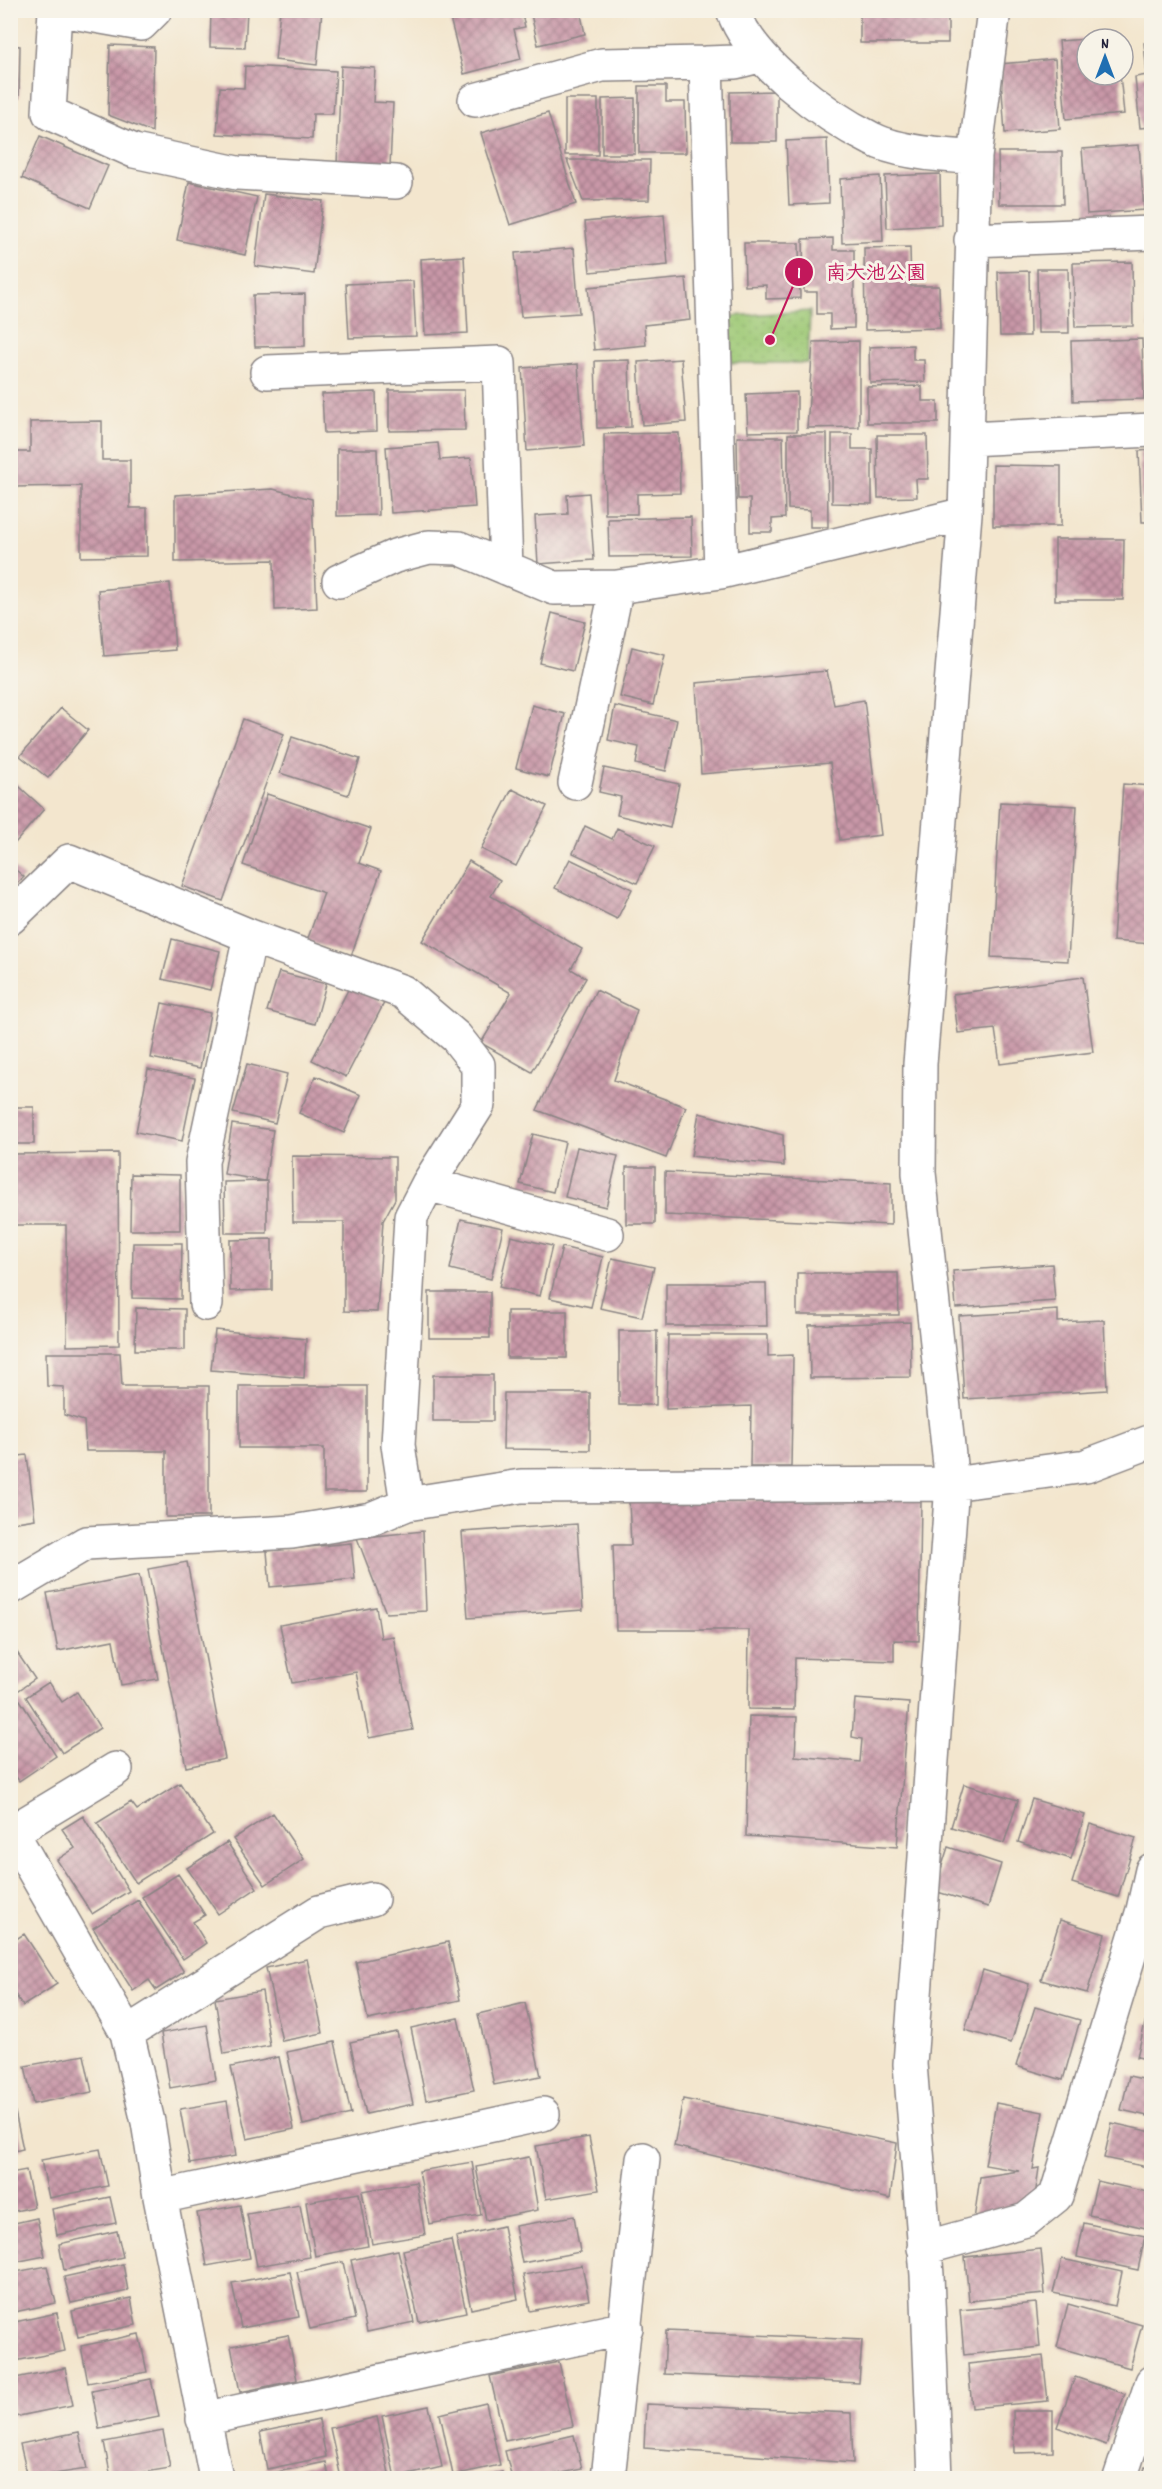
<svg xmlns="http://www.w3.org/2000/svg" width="1162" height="2489" viewBox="0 0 1162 2489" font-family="Dekko,'Klee One',sans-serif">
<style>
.park{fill:url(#park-dots);stroke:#607658;stroke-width:1.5}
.building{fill:url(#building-cross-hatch)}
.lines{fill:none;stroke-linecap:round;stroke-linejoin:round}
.minor-casing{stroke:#8a8484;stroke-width:36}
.minor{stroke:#fff;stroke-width:33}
.leader{fill:none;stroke:#c2185b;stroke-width:2}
.callout-dot{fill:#c2185b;stroke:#f7f3e8;stroke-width:2}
.mark-label{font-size:18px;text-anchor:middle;font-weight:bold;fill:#fff}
.callout-label{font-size:20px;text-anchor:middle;font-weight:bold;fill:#c2185b;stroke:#f7f3e8;stroke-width:6;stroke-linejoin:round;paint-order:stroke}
</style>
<defs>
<pattern id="park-dots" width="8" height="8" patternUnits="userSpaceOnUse" patternTransform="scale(1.5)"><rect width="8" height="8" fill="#9ec976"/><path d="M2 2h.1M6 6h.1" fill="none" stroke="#88ac67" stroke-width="1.8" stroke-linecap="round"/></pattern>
<pattern id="building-cross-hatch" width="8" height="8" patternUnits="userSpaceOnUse" patternTransform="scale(1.5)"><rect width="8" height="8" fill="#c998a8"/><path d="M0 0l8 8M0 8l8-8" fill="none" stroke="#a37c8a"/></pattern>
</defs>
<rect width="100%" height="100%" fill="#f7f3e8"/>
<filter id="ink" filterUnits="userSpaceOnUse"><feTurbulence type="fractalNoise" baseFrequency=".0167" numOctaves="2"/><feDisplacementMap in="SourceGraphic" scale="12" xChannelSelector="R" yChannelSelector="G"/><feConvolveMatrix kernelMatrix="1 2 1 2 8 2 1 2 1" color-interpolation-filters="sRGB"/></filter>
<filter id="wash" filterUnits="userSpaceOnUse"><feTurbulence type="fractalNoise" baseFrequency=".008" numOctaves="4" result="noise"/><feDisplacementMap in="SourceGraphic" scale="24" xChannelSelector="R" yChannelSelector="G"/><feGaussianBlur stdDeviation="1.35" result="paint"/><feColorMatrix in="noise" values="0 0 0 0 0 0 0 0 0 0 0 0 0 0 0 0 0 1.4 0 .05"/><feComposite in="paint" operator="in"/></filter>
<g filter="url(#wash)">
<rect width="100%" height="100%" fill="#f3e6ce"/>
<path class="park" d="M810,311L808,363H731V316Z"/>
<g id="blocks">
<path class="building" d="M211,10H247L245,48L210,47Z
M280,10H322L317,65L275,60Z
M448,10H521L525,27L514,29L521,59L464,74Z
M530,10H580L585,34L538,45Z
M860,10H948V43H860Z
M1087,39V75H1120L1124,114L1066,119L1059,41Z
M1152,42V127L1140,128L1135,77L1147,75L1144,43Z
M10,45L20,46L19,98L10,97Z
M110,45L154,47L152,132L108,115Z
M1055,59L1060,129L1005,133L1000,64Z
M245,66L336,71L333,114H313L312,139L217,134L220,87L244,88Z
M341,66L375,68L373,102L393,103L390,166L337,164Z
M639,86H666V102H685L686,153H639Z
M777,91V142H730V92Z
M635,98V154H602V99Z
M565,99H598V155H565Z
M548,113L576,204L510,225L481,133Z
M40,136L108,166L90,208L22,178Z
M827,139L829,203L789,205L786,141Z
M1139,145L1144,210L1087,214L1082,149Z
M998,152H1062L1063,204H999Z
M567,160H650L649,200L583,201Z
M940,174L941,225L887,228L885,176Z
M880,176L883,241L842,243L840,179Z
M189,182L257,197L245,255L177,240Z
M264,194L323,201L314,274L255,266Z
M664,214L668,265L590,272L585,222Z
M833,238V250H854V328L830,329V314H817V292H804L803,239Z
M744,243H799L800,298L766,299V285L745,286Z
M910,247L911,286H939L940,328L865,330L864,248Z
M574,248L579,313L521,317L515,253Z
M464,256L468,333L425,335L421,259Z
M1132,262L1133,326L1075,327L1073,263Z
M1037,269H1068L1069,333H1038Z
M1152,270V328H1149L1147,271Z
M1029,271L1030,336H1000L998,272Z
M686,278L690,320L644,325L646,345L594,350L588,287Z
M413,281L416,336L349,338L346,284Z
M305,294V346L255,347L253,295Z
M1142,339L1144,399L1073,401L1071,341Z
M859,341V427L807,428L813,342Z
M913,345V360H924L925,382L870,383L869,347Z
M681,359L686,422L642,425L638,362Z
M629,360L631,427L597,428L595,361Z
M578,364L584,446L527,451L522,368Z
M922,386V401H938V423H867V387Z
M389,390H464L465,430L389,431Z
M376,392L377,431L324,433L322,394Z
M797,392V431L748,432L746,394Z
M102,421V460H130V508H147V556L81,557V486L10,487V452H30V422Z
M679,433L680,493L637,494V514H605L604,434Z
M788,434H827L828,527H810V510L788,509Z
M832,434H852V449H872V504L832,503Z
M877,435H927L928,479H916L917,497L878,498Z
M737,437H783L785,518L772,519V532H750V499H738Z
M438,443L440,460L471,458L475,507L391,513L386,447Z
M337,449H377L379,515L337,516Z
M1152,450V522H1142L1139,451Z
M993,465L1061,466V526H993Z
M273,489L312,499L317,608L275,610L274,560L175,562V495Z
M589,493L594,560L538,564L535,516L568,514L567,495Z
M691,517L692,556L609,557L608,519Z
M1055,539H1124L1123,600H1055Z
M170,583L175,650L104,656L98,590Z
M552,613L585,622L573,671L540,663Z
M632,647L665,655L653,705L620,697Z
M827,671L834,705L864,700L881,835L840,840L830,763L701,774L696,683Z
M532,705L565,714L549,777L516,768Z
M615,706L677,720L666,771L636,764L639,747L608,740Z
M61,708L88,730L48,778L20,756Z
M243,719L284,734L223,901L182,886Z
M292,737L360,759L348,795L280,773Z
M604,768L679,784L670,828L617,815L621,797L599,792Z
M10,778L44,809L10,849Z
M1123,784L1152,786V944L1113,941Z
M512,789L547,806L516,866L481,849Z
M267,794L371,829L359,863L381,871L351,956L307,941L324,893L243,865Z
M1000,802L1077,806L1068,961L991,957Z
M585,826L612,839L617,828L655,846L637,883L573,853Z
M570,859L632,889L617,919L555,888Z
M469,861L500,880L491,896L582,949L571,969L586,978L532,1072L481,1043L511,993L422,941Z
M10,865L24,877L10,890Z
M172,939L220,951L210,990L162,979Z
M279,972L326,984L315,1024L267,1011Z
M1083,977L1093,1052L1000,1064L995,1029L958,1033L953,994Z
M350,986L384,1003L346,1077L312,1060Z
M596,990L637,1010L614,1080L686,1107L666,1158L537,1110Z
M162,1003L210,1013L200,1068L151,1058Z
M247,1064L287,1074L275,1123L233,1113Z
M148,1069L195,1078L182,1141L136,1132Z
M316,1076L361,1095L344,1133L299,1113Z
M10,1107H34V1144H10Z
M699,1113L783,1135L784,1166L691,1156Z
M232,1124L273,1130L265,1181L224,1174Z
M533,1134L565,1142L553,1192L520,1184Z
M577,1147L618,1156L606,1207L565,1197Z
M118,1153L119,1345L67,1346L66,1225H10V1154Z
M292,1156L395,1157V1199L383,1221L377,1312L344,1311V1222H293Z
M626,1167H655V1224H626Z
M665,1172L891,1183V1225L665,1215Z
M131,1174L180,1175V1230H130Z
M267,1181V1233H225L224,1182Z
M461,1219L503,1228L491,1279L450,1269Z
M511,1236L552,1246L540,1296L499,1287Z
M272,1239V1290L230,1291V1240Z
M133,1243H182L181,1299L132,1298Z
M562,1247L603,1257L591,1307L550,1298Z
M612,1258L654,1267L642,1317L600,1308Z
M1052,1264L1055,1301L956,1308L953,1271Z
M797,1273H898L899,1315H797Z
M666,1283H766L767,1326H666Z
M429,1292H490V1338H429Z
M136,1308L185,1309V1350H135Z
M1058,1310V1322L1104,1320L1107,1390L964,1399L959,1316Z
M507,1311H567V1358H507Z
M910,1322L911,1377L810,1378L809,1325Z
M215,1330L306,1339L304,1378L211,1370Z
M619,1331H657L656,1405H619Z
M668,1335H768V1356L793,1355L791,1467H750L751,1406L666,1409Z
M46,1353H120L122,1386H209V1517H166V1451H86L84,1421L64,1415V1387L47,1386Z
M433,1375H493V1421H433Z
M239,1386H367V1492H324V1448H239Z
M504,1393H590V1450L503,1449Z
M27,1455L35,1519L10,1523V1457Z
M921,1499L919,1641L894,1640V1661L795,1658L794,1710L748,1709L749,1630H616L613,1545H631L629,1500Z
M577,1524L583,1610L468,1618L462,1532Z
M423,1531L426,1611L386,1613L357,1538Z
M351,1543L355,1579L270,1587L267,1551Z
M187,1562L225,1759L186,1767L148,1569Z
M139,1575L158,1679L121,1685L113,1640L58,1651L47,1593Z
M376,1607L381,1638L393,1636L413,1730L369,1738L356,1672L292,1683L280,1625Z
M10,1642L35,1679L10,1696Z
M49,1682L62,1702L77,1692L100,1728L62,1753L26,1697Z
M855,1699L909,1703L897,1847L746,1836L749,1716L797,1717L795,1756L860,1762L862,1739L852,1737Z
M20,1700L56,1756L19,1781L10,1768V1706Z
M180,1783L213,1834L136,1883L97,1823L131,1802L137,1810Z
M964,1784L1018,1800L1004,1843L951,1827Z
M1032,1799L1085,1815L1071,1859L1018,1842Z
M273,1813L304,1859L265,1885L233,1839Z
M83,1816L129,1891L92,1914L57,1860L75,1848L62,1829Z
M1090,1824L1136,1838L1118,1897L1072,1883Z
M227,1842L257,1888L218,1914L187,1868Z
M948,1847L1001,1864L988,1907L934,1891Z
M178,1874L205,1915L193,1922L206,1943L183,1959L142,1897Z
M138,1900L184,1972L156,1990L149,1980L133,1991L93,1928Z
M1060,1920L1105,1934L1087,1993L1041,1980Z
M24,1934L57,1984L23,2006L10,1987V1943Z
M448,1942L460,2000L368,2020L356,1962Z
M307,1959L323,2033L282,2041L266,1968Z
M983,1970L1029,1984L1011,2043L965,2030Z
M262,1991L270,2046L224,2054L215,1999Z
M525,2003L541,2076L494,2085L478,2014Z
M1035,2007L1080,2020L1063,2080L1016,2066Z
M458,2018L474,2090L426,2100L411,2028Z
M1145,2023L1152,2024V2060L1137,2057Z
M207,2025L216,2080L170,2088L161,2033Z
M397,2032L413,2104L366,2114L350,2042Z
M335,2042L351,2114L303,2125L287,2052Z
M84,2055L92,2092L33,2104L25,2066Z
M279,2057L294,2129L247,2139L231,2067Z
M1129,2076L1152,2081V2117L1121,2110Z
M683,2099L897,2143L890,2199L674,2146Z
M227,2101L236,2156L190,2164L180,2109Z
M996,2103L1043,2112L1033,2169L1039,2168L1034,2203L974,2220L980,2177L1019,2171L985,2165Z
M15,2112L23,2149L10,2152V2113Z
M1112,2123L1152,2132V2168L1104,2158Z
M589,2137L599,2190L546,2199L536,2146Z
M100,2149L108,2186L49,2198L41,2160Z
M529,2157L538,2210L486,2220L476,2167Z
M472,2162L481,2215L429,2224L419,2171Z
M26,2170L34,2207L10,2212V2173Z
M1097,2181L1152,2193L1150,2229L1089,2215Z
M416,2182L425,2235L372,2244L362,2191Z
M359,2193L368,2246L315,2256L306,2202Z
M110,2197L116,2223L57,2235L52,2209Z
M240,2205L250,2258L207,2266L197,2213Z
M300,2205L310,2257L257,2266L247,2214Z
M574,2216L580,2252L522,2263L515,2226Z
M37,2218L45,2256L10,2263V2224Z
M1084,2223L1145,2236L1138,2270L1077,2257Z
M503,2226L518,2299L471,2309L456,2237Z
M117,2231L123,2257L64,2270L59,2244Z
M451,2240L466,2312L419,2322L403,2250Z
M1041,2249L1045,2294L969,2301L965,2257Z
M398,2250L414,2322L367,2332L351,2260Z
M1062,2259L1122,2272L1115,2306L1053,2293Z
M343,2262L355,2319L310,2329L297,2272Z
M123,2264L128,2291L71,2303L64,2277Z
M582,2265L589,2300L530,2311L523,2275Z
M47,2266L56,2303L10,2313V2273Z
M290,2272L299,2317L241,2328L232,2283Z
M131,2298L136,2325L78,2337L72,2311Z
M1036,2303L1040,2347L964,2355L960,2310Z
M1068,2304L1142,2325L1130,2368L1057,2347Z
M57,2313L65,2351L10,2362V2323Z
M666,2331L862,2340L859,2383L664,2374Z
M139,2334L147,2372L88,2383L81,2346Z
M288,2335L297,2380L240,2392L231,2346Z
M1043,2356L1048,2401L972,2408L968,2364Z
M559,2362L573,2426L505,2441L490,2376Z
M65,2368L73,2405L14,2417L10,2379Z
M1075,2377L1125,2394L1106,2445L1057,2427Z
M151,2379L159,2417L99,2429L92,2391Z
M486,2403L500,2465L453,2475L440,2414Z
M646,2404L851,2413L853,2463L644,2448Z
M429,2406L442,2467L395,2478L382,2416Z
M1013,2411H1053V2452L1014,2453Z
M377,2417L390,2478H341L330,2428Z
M319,2420L326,2457L267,2469L260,2432Z
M163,2431L170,2468L111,2478L104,2442Z
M79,2432L87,2469L28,2478L20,2444Z
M574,2435L582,2469L537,2478H512L505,2451Z
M326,2462L329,2478H268L267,2474Z
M1145,2467L1152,2469V2478H1142Z
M502,2472L503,2478H475Z"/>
</g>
</g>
<g filter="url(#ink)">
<use href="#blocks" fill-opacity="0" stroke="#8a8484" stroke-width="1.5"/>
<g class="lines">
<g class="minor-casing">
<path id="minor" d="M55,10L49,113L134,151L237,173L396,182
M61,10L141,24L155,10
M733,10C749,60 825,116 872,139C897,152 946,156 975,157
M759,56L735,62L706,63L721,572L965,514
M475,100L602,65L706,63
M971,240L1152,233
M267,372L499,363L506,568
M968,439L1152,430
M339,581L395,556L429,547L459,548L554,588L617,587L721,572
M575,783L617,587
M10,918L69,861L250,936L403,992L456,1037L478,1065V1105L428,1184L411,1217L398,1445L407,1504
M428,1184L607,1234
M206,1304L202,1162L250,936
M10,1588L86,1543L292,1532L371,1519L407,1504L521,1486L952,1484L1086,1466L1152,1441
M10,1829L127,2033L148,2122L160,2197L216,2478
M10,1833L116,1769
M127,2033L319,1912L372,1899
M160,2197L543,2114
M924,2248L1026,2220L1056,2196L1143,1910L1152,1870
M203,2419L626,2328
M608,2478L643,2159
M935,2478L927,2275L910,2064L952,1484L919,1173L920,1064L965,514L975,157L994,10
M1120,2478L1152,2382"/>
</g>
<use href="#minor" class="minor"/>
</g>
</g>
<path class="leader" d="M770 340L799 272"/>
<g class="callout-dot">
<circle cx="770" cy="340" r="6"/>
<circle cx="799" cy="272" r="15"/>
</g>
<g class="mark-label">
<text x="799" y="278">1</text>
</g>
<g class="callout-label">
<text x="876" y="279">南大池公園</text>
</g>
<rect width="1162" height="2489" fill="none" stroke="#f7f3e8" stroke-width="36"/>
<g transform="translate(1105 57)"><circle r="28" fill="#f7f3e8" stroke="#a29fa3" stroke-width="1.5"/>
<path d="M0-4.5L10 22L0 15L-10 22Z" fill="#1f6fb2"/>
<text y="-9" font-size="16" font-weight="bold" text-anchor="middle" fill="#22223b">N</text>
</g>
</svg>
